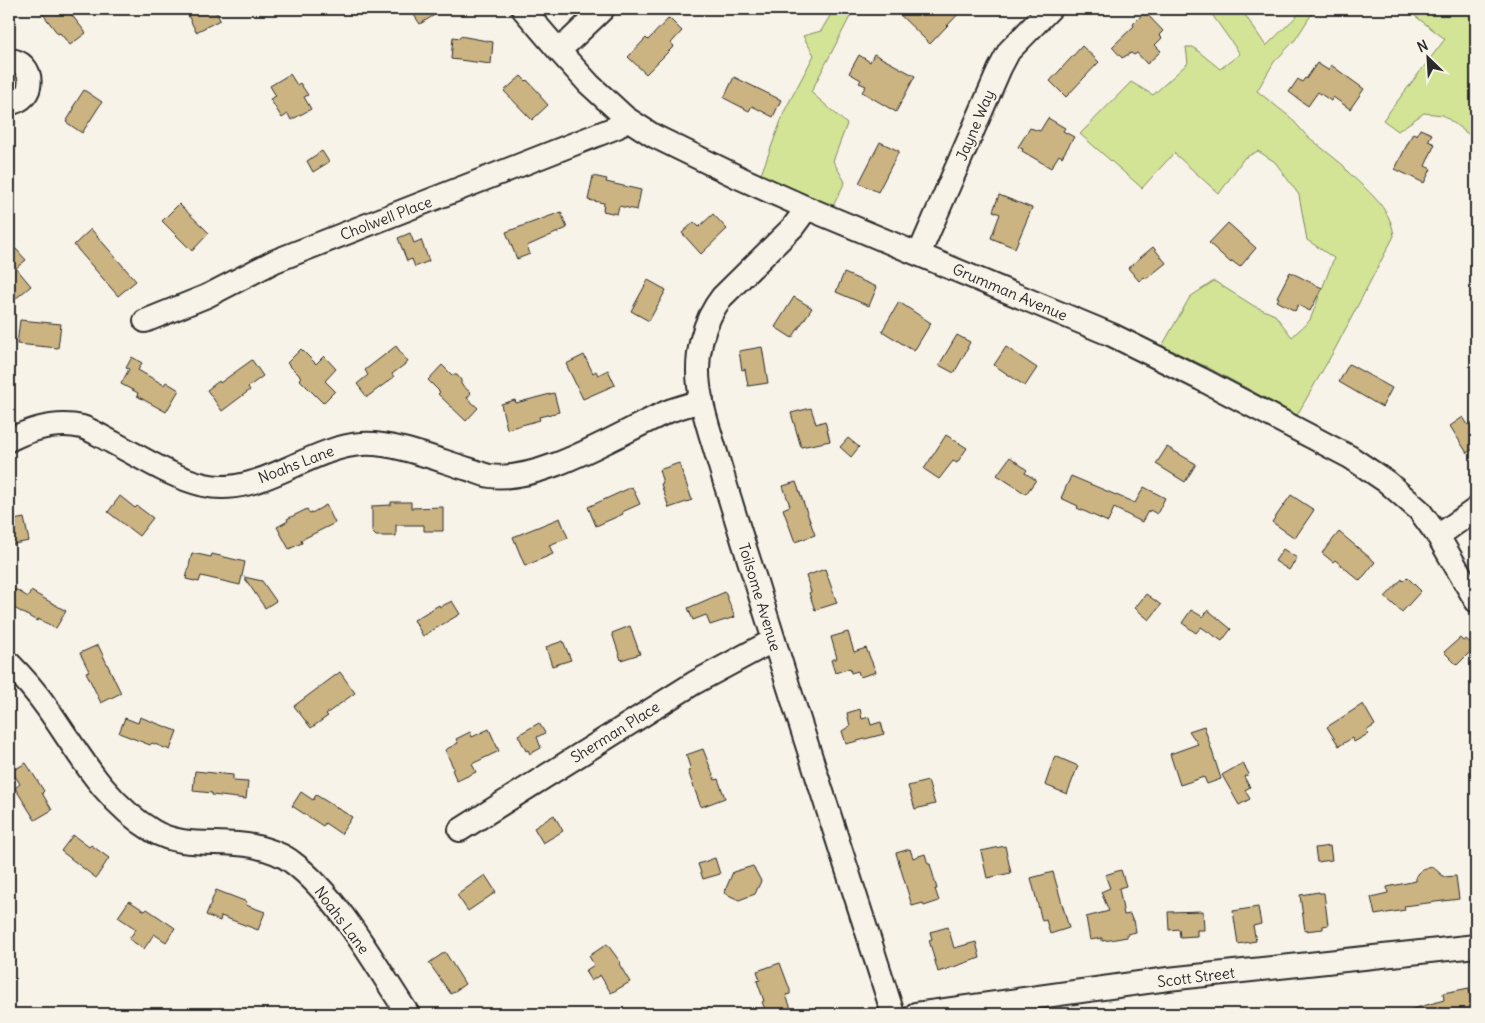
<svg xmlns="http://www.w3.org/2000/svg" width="1485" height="1023" viewBox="0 0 1485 1023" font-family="Delius,sans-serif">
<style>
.green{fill:#d3e497;stroke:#7f8861}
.building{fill:#cbb382;stroke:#2b2b2b}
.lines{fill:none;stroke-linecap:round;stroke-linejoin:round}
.minor-casing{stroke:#2b2b2b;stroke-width:26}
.minor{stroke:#f7f3e8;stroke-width:22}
.labels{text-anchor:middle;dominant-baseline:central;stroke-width:4.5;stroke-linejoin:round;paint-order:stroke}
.street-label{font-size:15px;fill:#2b2b2b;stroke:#f7f3e8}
</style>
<rect width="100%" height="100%" fill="#f7f3e8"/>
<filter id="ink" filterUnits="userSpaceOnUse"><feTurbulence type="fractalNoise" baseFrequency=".02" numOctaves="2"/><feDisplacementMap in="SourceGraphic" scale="10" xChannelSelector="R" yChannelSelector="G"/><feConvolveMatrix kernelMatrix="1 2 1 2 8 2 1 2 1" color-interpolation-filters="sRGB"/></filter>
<g filter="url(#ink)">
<path class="green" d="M834,9H854L811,92L847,124L833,161L845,182L828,216L760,177L785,110L814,55L803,36L821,31Z
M1208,9H1241L1266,46L1304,9H1318L1313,12L1295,40L1274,62L1257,91L1290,117L1306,135L1344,166L1347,171C1366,190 1391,207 1394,236L1335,349L1297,415L1207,367L1162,346L1190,297L1214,281L1254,306L1275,315L1292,337L1310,320L1334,258L1307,240L1299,195L1275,162L1258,151L1244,158L1219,194L1174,153L1142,188L1080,134L1131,82L1153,95L1188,63L1186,47H1193L1220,69L1240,54Z
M1406,9H1476V140L1443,115L1424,113L1398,131L1383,120L1445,39Z"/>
<path class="building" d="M39,9H67L86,33L70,45L60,33L58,34Z
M185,9H215L220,20L196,32Z
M410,9H444L420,24Z
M894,9H963L930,44Z
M1145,12L1163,31L1159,35L1162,38L1155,45L1161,51L1147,64L1137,53L1134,55L1131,53L1122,58L1112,47L1134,26L1133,24Z
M669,18L682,31L671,43L674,46L646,74L628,57L646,38L648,40Z
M460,36L493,42L491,64L451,59L453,37L460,38Z
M1082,46L1099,62L1066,97L1050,81Z
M874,54L915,76L896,112L862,92L866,86L859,83L861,80L849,73L859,55L870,62Z
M1317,63L1328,70L1331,65L1364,89L1350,109L1333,97L1331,101L1318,92L1308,106L1289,92L1298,79L1302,82L1305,78L1306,79Z
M290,74L297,85L300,83L308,95L304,97L311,109L291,120L288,114L282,118L270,99L276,96L270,86Z
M521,76L526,81L527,80L541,95L540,96L548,105L532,120L504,91Z
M734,77L781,100L773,117L752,106L749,111L724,98Z
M84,90L102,102L82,133L66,122L74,109L73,107Z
M1048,118L1065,128L1063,131L1074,137L1062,157L1059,155L1051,168L1022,151L1023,149L1018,147L1030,128L1040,131Z
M1420,129L1432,134L1428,141L1435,144L1425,166L1431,169L1424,183L1395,169L1413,133L1417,135Z
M880,142L899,151L878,192L859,183Z
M322,151L329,162L313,172L307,161Z
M593,176L607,179L606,182L641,190L637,210L619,206L617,214L603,211L604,203L588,200Z
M999,195L1032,208L1015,248L991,238L1000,214L993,211Z
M179,204L209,233L192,251L162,221Z
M561,212L567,228L527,246L530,254L517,259L506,232Z
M713,214L727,229L701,254L682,233L694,222L699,227Z
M1228,223L1256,248L1240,267L1232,261L1231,263L1209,243Z
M91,229L136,281L118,296L74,245Z
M410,233L414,243L421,240L429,261L415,267L412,259L407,261L398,238Z
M1153,247L1166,263L1146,279L1144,277L1139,281L1128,268Z
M16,249L26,260L16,268L31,286L14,300L9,294V255Z
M1290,272L1322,288L1310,311L1298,305L1295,311L1277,301L1279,298L1277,297Z
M844,273L877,287L869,306L836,292Z
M648,280L666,290L649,321L631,311Z
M794,297L812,308L792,338L775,327Z
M899,302L931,323L914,351L882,331Z
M20,320L61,324L58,348L17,344Z
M957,335L970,342L967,348H968L954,373L939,365Z
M396,346L408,362L392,374L394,377L367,397L357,384L368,375L365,370Z
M762,347L768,383L748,386L745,369L742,370L739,351Z
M1006,347L1037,368L1025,386L994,365Z
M301,349L316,364L324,356L336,369L325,381L335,391L323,403L299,379L301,377L287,363Z
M584,355L593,373L596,371L598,375L608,370L615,385L583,399L566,364Z
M132,357L142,363L138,370L164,385L166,382L179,390L166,412L137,396L138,393L121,384L129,369L126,368Z
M252,360L263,376L248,387L250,390L222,411L207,390L219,381L220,383Z
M1349,364L1392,388L1382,407L1339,382Z
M442,365L452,375H457L461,380V384L471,393L467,398L478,408L466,421L438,394L440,392L428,380Z
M554,393L559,412L539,417L540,420L507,429L501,404L515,400L516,403Z
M811,408L816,424L825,421L830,441L801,447L791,413Z
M1463,417L1468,425L1476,420V447L1467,453L1450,426Z
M946,435L967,448L957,463L953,461L939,479L924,469Z
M848,438L859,447L851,457L840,447Z
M1167,447L1196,464L1185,482L1156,464Z
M1010,457L1027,470L1025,473L1036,480L1026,494L997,475Z
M679,463L692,500L669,508L661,484L663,483L659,470Z
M1071,476L1135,503L1144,487L1165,498L1157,514L1150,510L1149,512L1148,511L1142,522L1114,508L1108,522L1077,508L1078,506L1061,498Z
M796,482L815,535L795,542L783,509L790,506L783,486Z
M632,487L640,504L622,512L623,514L596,526L588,507Z
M1291,495L1314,510L1295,538L1272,522Z
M120,496L135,508L137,506L153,518L139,536L108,512Z
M391,502H411V508L443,507V531H424V525H396V536H376L372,532V506L391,505Z
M326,505L335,523L301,540L302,543L289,549L277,527L288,521L287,519L307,509L310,514Z
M24,518L29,541L9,545V521Z
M560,518L568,538L549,545L553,554L525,566L513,537Z
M1339,532L1375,562L1360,581L1335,560L1333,562L1322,553Z
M1283,549L1297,558L1289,570L1275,561Z
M192,553L211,557L212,554L245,562L240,585L201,576L199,582L186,579Z
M825,569L837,603L815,610L809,593L811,592L806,576Z
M244,577L262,581L276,601L265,608Z
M1407,577L1421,591L1402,612L1385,597L1402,579L1403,581Z
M15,589L28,597L31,591L66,611L56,628L38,619L37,621L9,605V601Z
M725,592L735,617L710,625L706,615L693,620L688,608Z
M1146,594L1161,605L1149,620L1135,608Z
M452,601L460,614L423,636L414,620L439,605L440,607Z
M1191,610L1203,617L1208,610L1231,629L1222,641L1201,627L1196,633L1182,623Z
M630,626L640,654L621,660L612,633Z
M848,632L854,652L866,648L876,672L860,677L858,671L851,673L850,668L835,673L831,660L837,658L831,637Z
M1460,638L1463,641L1466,639L1475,647L1457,665L1444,652Z
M563,641L571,660L552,666L546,647Z
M98,645L121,693L101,703L86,672L89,671L80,653Z
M340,672L355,693L326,714L328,716L311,728L294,706Z
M1363,704L1375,725L1366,731L1368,734L1354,742L1352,738L1339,746L1327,727Z
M860,709L862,719L869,717L871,725L881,722L884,734L846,744L842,731L850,726L847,713Z
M140,717L177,731L170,750L152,743L150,745L119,733L125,718L138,723Z
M539,723L545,733L537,737L541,748L530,754L528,750L526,751L518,735Z
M1204,726L1221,779L1207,784L1204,777L1180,785L1170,754L1198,744L1189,731Z
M489,729L499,751L472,764L476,772L457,781L452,770L454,769L445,750L458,743L456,739L470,732L472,737Z
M703,749L715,780L718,779L725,798L701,807L688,771L691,770L686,755Z
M1055,756L1078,766L1067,794L1045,785Z
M26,763L44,791L42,793L52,810L35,820L15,788L20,784L12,771Z
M1243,763L1249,774L1244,777L1250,787L1245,790L1250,799L1239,805L1222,775Z
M195,771L233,775V781L248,782L246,799L212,795V793L193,791Z
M928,781L935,804L915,809L908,786Z
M301,792L313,800L316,795L352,817L341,834L325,823L323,826L292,806Z
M554,815L563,831L543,843L534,828Z
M73,835L89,847L91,845L109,858L96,878L61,851Z
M1005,846L1011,873L987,878L981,851Z
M1330,846L1332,860L1317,862L1315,848Z
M910,849L913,858L925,854L928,864H930L937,889H935L939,901L924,906L923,903L912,906L896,853Z
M715,858L720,874L703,879L698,864Z
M753,866L761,881L755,894L739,900L724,893L733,872Z
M1433,867L1444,877L1456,876L1459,899L1404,906L1405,910L1375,915L1371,897L1388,893L1387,887L1416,881V877L1422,869Z
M1121,870L1126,886L1119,888L1124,915L1130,914L1132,920H1134L1136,932L1127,934V937L1110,940L1102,941V938L1090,940L1086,917L1109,911L1101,892L1110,888L1105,875Z
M1053,872L1069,928L1050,934L1046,920L1042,921L1031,878Z
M485,875L496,892L468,911L457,895Z
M216,890L247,902L246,905L265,912L258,930L221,916L220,921L206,915Z
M1319,892V893H1324L1328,925L1323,926V929L1305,931L1300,895Z
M129,901L145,911L147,909L175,928L166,942L154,934L144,949L129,939L136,929L118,917Z
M1258,907L1261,924L1253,926L1256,941L1238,944L1233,911Z
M1203,911L1204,930H1197V936L1180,937L1179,929L1169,930L1168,912Z
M948,927L954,948L976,942L980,958L938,972L929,940L932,939L930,932Z
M607,944L621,963L619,964L630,982L611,993L600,975L591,981L585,971L594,965L589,956Z
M445,952L465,984L451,994L429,963Z
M780,963L790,990V994L786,995L793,1014H767L762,1002L764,1001L757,981L760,980L757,971Z
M1469,988L1474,1014H1406V1011L1444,1000L1443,993Z"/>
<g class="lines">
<g class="minor-casing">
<path id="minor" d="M523,9L559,51L589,84L626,118L654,136L740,178L807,208L1112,335L1201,379L1350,457L1387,482L1419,510L1438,536L1476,601
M559,51L603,9
M9,60C36,61 37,101 9,103
M807,208L793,227L722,297C703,321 695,355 699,386C702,412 712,438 719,463C731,503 743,542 756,582C800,727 848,870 893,1014
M919,254L1000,68L1009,51L1050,9
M145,321L207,296L275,261L607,131L617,127L626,118
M9,440C31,429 56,421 82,427C92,430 102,437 112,442C142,458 171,477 204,485C258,498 309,447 362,444C394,442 438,460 468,469C475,471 483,475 490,476C543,483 620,432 669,411C680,407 691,404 702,401
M1438,536L1476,509
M9,663C23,677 36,692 48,709C79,753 104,802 153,831C183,849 220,839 253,846C266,849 281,853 292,862C338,896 376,966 408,1014
M460,830L694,683L774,640
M916,1014L1168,979L1476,946"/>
</g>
<use href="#minor" class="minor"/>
</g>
</g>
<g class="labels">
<g class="street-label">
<text transform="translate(975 125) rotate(-67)">Jayne Way</text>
<text transform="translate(386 218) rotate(-21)">Cholwell Place</text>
<text transform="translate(1010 292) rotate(23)">Grumman Avenue</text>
<text transform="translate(296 464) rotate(-21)">Noahs Lane</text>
<text transform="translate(760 597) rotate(73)">Toilsome Avenue</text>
<text transform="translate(615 732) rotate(-32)">Sherman Place</text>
<text transform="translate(342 920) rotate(53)">Noahs Lane</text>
<text transform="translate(1196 977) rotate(-7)">Scott Street</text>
</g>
</g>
<rect width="1485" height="1023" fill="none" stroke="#f7f3e8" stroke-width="30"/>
<rect x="15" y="15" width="1455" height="993" fill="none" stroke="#2b2b2b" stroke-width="2" filter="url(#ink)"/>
<g transform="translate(1428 58) rotate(335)" stroke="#f7f3e8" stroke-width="4" paint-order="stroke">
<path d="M0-4L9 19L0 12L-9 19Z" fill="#2b2b2b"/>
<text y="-8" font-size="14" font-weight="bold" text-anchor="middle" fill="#2b2b2b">N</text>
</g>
</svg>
